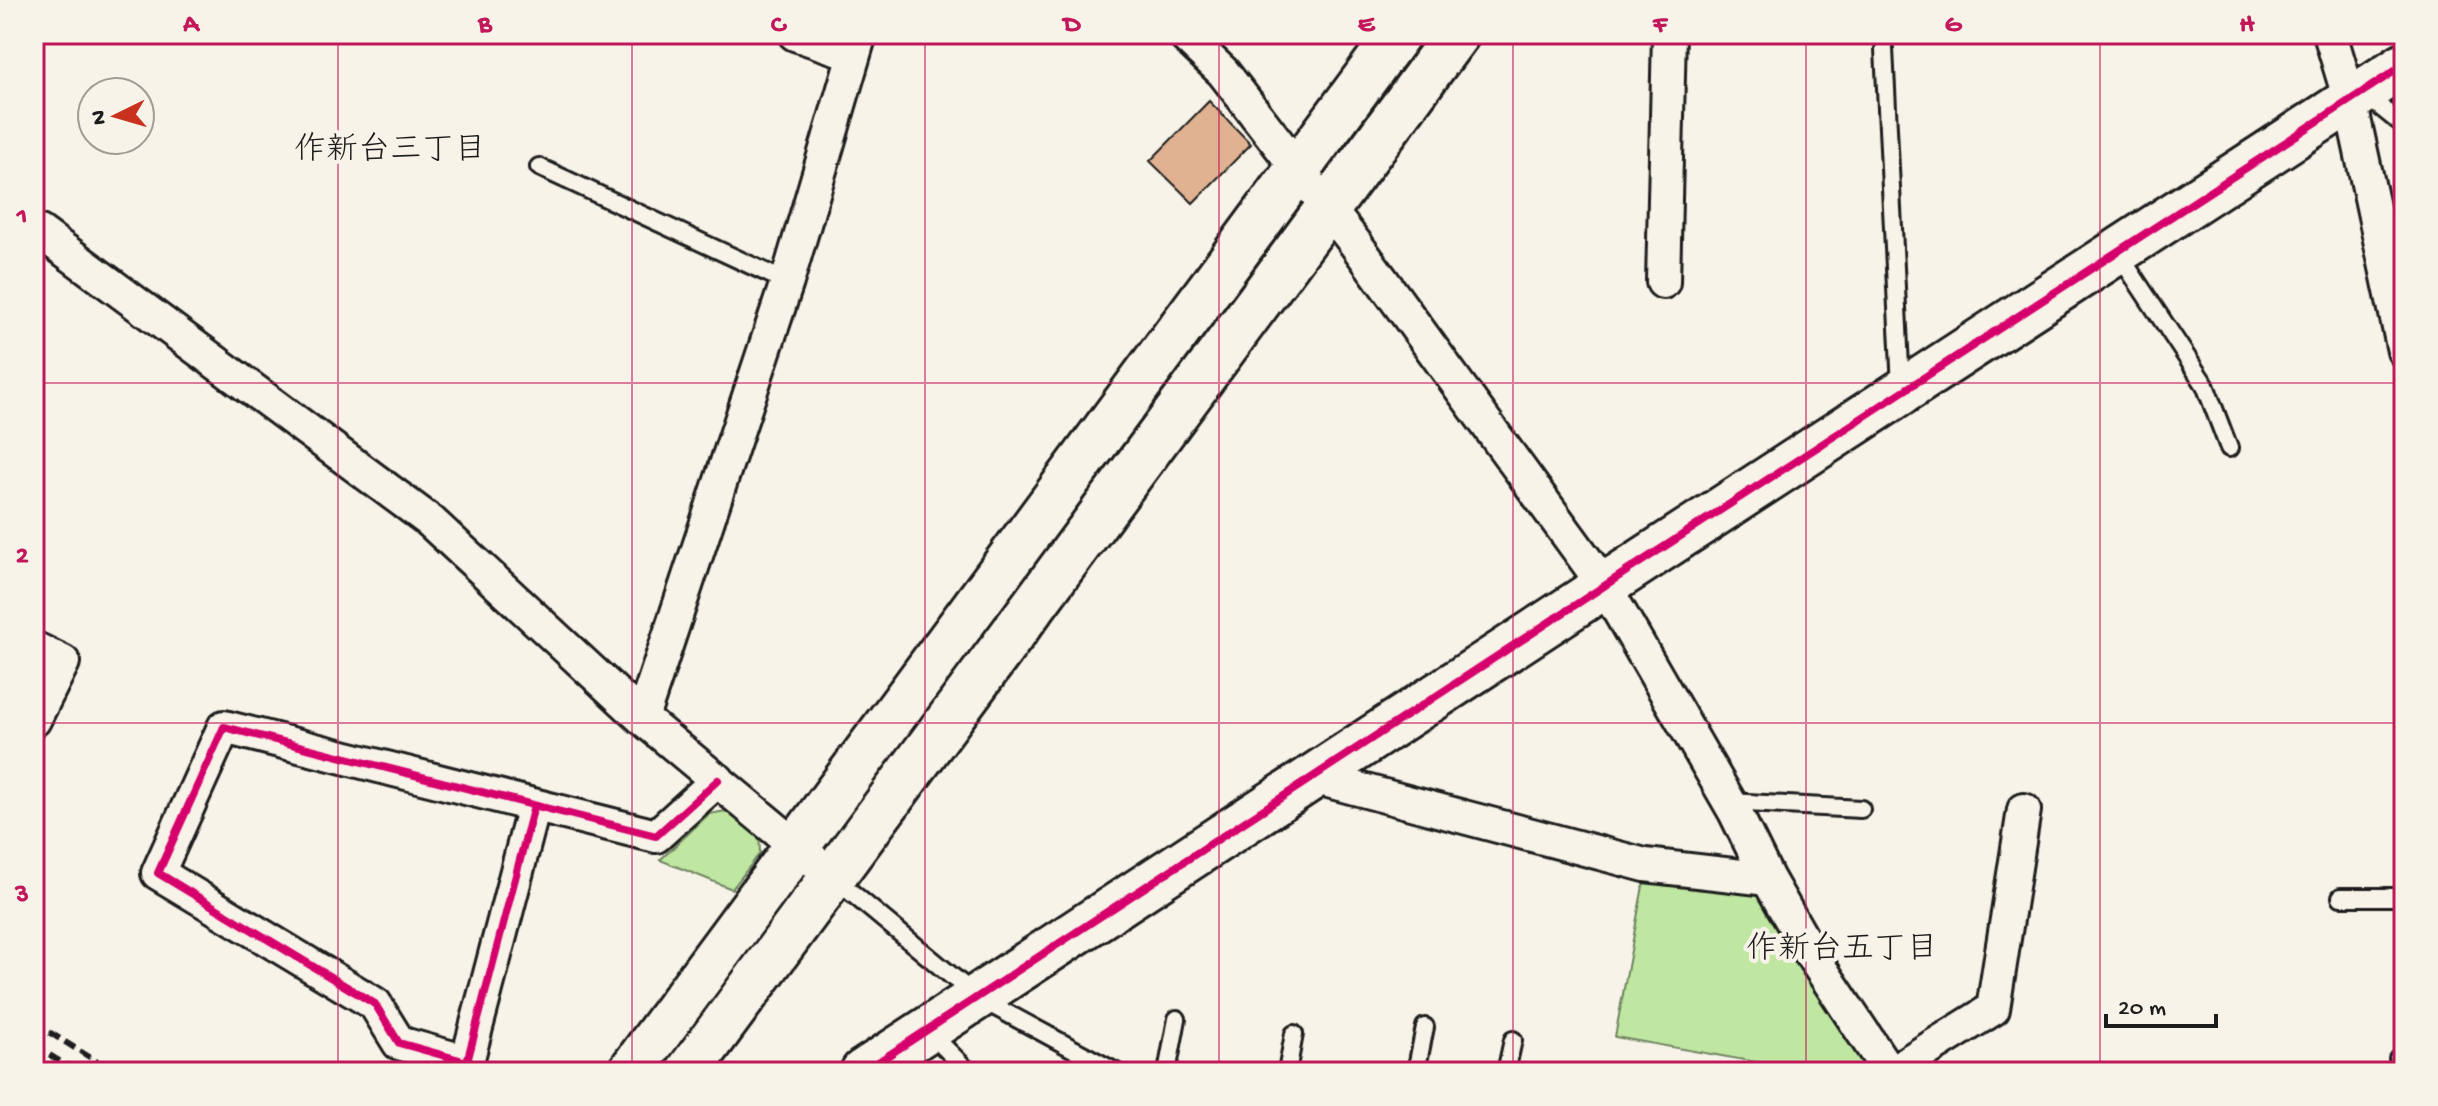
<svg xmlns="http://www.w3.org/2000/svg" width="2438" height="1106" viewBox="0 0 2438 1106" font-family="'Gochi Hand','Klee One',sans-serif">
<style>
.green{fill:#bfe7a2;stroke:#6e825f;stroke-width:2}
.building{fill:#e0b291;stroke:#1c1c1c;stroke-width:2}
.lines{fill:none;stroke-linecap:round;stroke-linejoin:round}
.lane-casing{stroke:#1c1c1c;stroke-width:22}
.street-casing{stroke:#1c1c1c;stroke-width:38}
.secondary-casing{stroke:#1c1c1c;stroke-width:50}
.lane{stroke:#f7f3e8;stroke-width:16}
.street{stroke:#f7f3e8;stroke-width:32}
.secondary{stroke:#f7f3e8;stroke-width:44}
.rail{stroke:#1c1c1c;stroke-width:6;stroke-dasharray:12 6;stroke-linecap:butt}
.cycleway-casing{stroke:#f7f3e8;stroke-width:13}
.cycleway{stroke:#d6006c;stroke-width:8}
.grid{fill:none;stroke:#c2185b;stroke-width:2;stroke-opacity:0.55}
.labels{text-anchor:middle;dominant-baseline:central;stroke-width:8;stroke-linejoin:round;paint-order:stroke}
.neighbourhood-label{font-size:32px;fill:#1c1c1c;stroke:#f7f3e8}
.neatline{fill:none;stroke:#c2185b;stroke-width:3}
.grid-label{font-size:26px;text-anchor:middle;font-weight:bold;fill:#c2185b}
</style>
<rect width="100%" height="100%" fill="#f7f3e8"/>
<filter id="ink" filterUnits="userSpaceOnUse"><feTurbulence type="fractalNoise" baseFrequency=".0125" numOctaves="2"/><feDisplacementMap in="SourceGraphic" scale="16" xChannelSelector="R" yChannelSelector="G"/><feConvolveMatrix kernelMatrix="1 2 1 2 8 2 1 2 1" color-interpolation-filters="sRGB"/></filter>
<g filter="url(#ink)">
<path class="green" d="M726,811L759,832L760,853L732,889L660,860L709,814Z
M1645,875L1755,892L1768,900L1873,1072H1812L1615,1037Z"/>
<path class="building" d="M1209,101L1251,144L1193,203L1150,161Z"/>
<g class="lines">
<g class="lane-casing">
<path id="lane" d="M1884,49L1901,387
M2363,93L2404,126
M539,167L787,282
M2118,253L2205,385L2229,448
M1729,802L1861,809
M835,879L977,997L1116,1072
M2341,897H2404
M928,1031L969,1072
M2398,1059H2404
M1167,1072L1177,1019
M1287,1072L1294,1034
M1416,1072L1425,1027
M1506,1072L1513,1040"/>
</g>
<g class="street-casing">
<path id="street" d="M795,34L854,54
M1183,34L1223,72L1355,243L1604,585L1735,812L1768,879L1809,951L1889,1072
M2330,34L2350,100L2404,351
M34,231L40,232L430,521L642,718L814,861
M1663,282L1669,34
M34,648L63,662L34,720
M642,718L787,282L860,34
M1313,777L1645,865L1768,879
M534,806L467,1062L399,1043L375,1004L158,873L224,727L656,836L718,780
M1892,1072L1993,1009L2024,810"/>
</g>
<g class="secondary-casing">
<path id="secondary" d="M630,1072L1398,34
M688,1072L1457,34
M863,1072L1630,569L2404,65"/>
</g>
<use href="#lane" class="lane"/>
<use href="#street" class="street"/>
<use href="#secondary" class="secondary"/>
<path class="rail" d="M34,1023L114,1072
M34,1046L78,1072"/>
<g class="cycleway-casing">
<path id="cycleway" d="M534,806L467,1062L399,1043L375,1004L158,873L224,727L656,836L718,780
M863,1072L1630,569L2404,65"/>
</g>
<use href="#cycleway" class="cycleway"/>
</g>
</g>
<path class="grid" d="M338,34V1072M632,34V1072M925,34V1072M1219,34V1072M1513,34V1072M1806,34V1072M2100,34V1072M34,383H2404M34,723H2404"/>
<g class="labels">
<g class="neighbourhood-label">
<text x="390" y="152">作新台三丁目</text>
<text x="1842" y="951">作新台五丁目</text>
</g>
</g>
<rect width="2438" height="1106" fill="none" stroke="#f7f3e8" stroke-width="88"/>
<g transform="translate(116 116) rotate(265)"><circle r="38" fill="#f7f3e8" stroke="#9f9d96" stroke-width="2"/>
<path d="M0-6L14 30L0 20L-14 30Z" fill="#c8321e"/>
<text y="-12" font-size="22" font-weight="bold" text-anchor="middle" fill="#1c1c1c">N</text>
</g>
<path d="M2106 1014v12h110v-12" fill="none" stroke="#1c1c1c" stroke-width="4"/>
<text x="2118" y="1014" font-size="24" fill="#1c1c1c" stroke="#f7f3e8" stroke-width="6" paint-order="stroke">20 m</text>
<rect x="44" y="44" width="2350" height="1018" class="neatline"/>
<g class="grid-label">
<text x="191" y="31">A</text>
<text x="485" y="31">B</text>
<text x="778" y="31">C</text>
<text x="1072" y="31">D</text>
<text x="1366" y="31">E</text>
<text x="1660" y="31">F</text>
<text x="1953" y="31">G</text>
<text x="2247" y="31">H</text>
<text x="22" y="223">1</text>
<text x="22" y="562">2</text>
<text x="22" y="901">3</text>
</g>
</svg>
